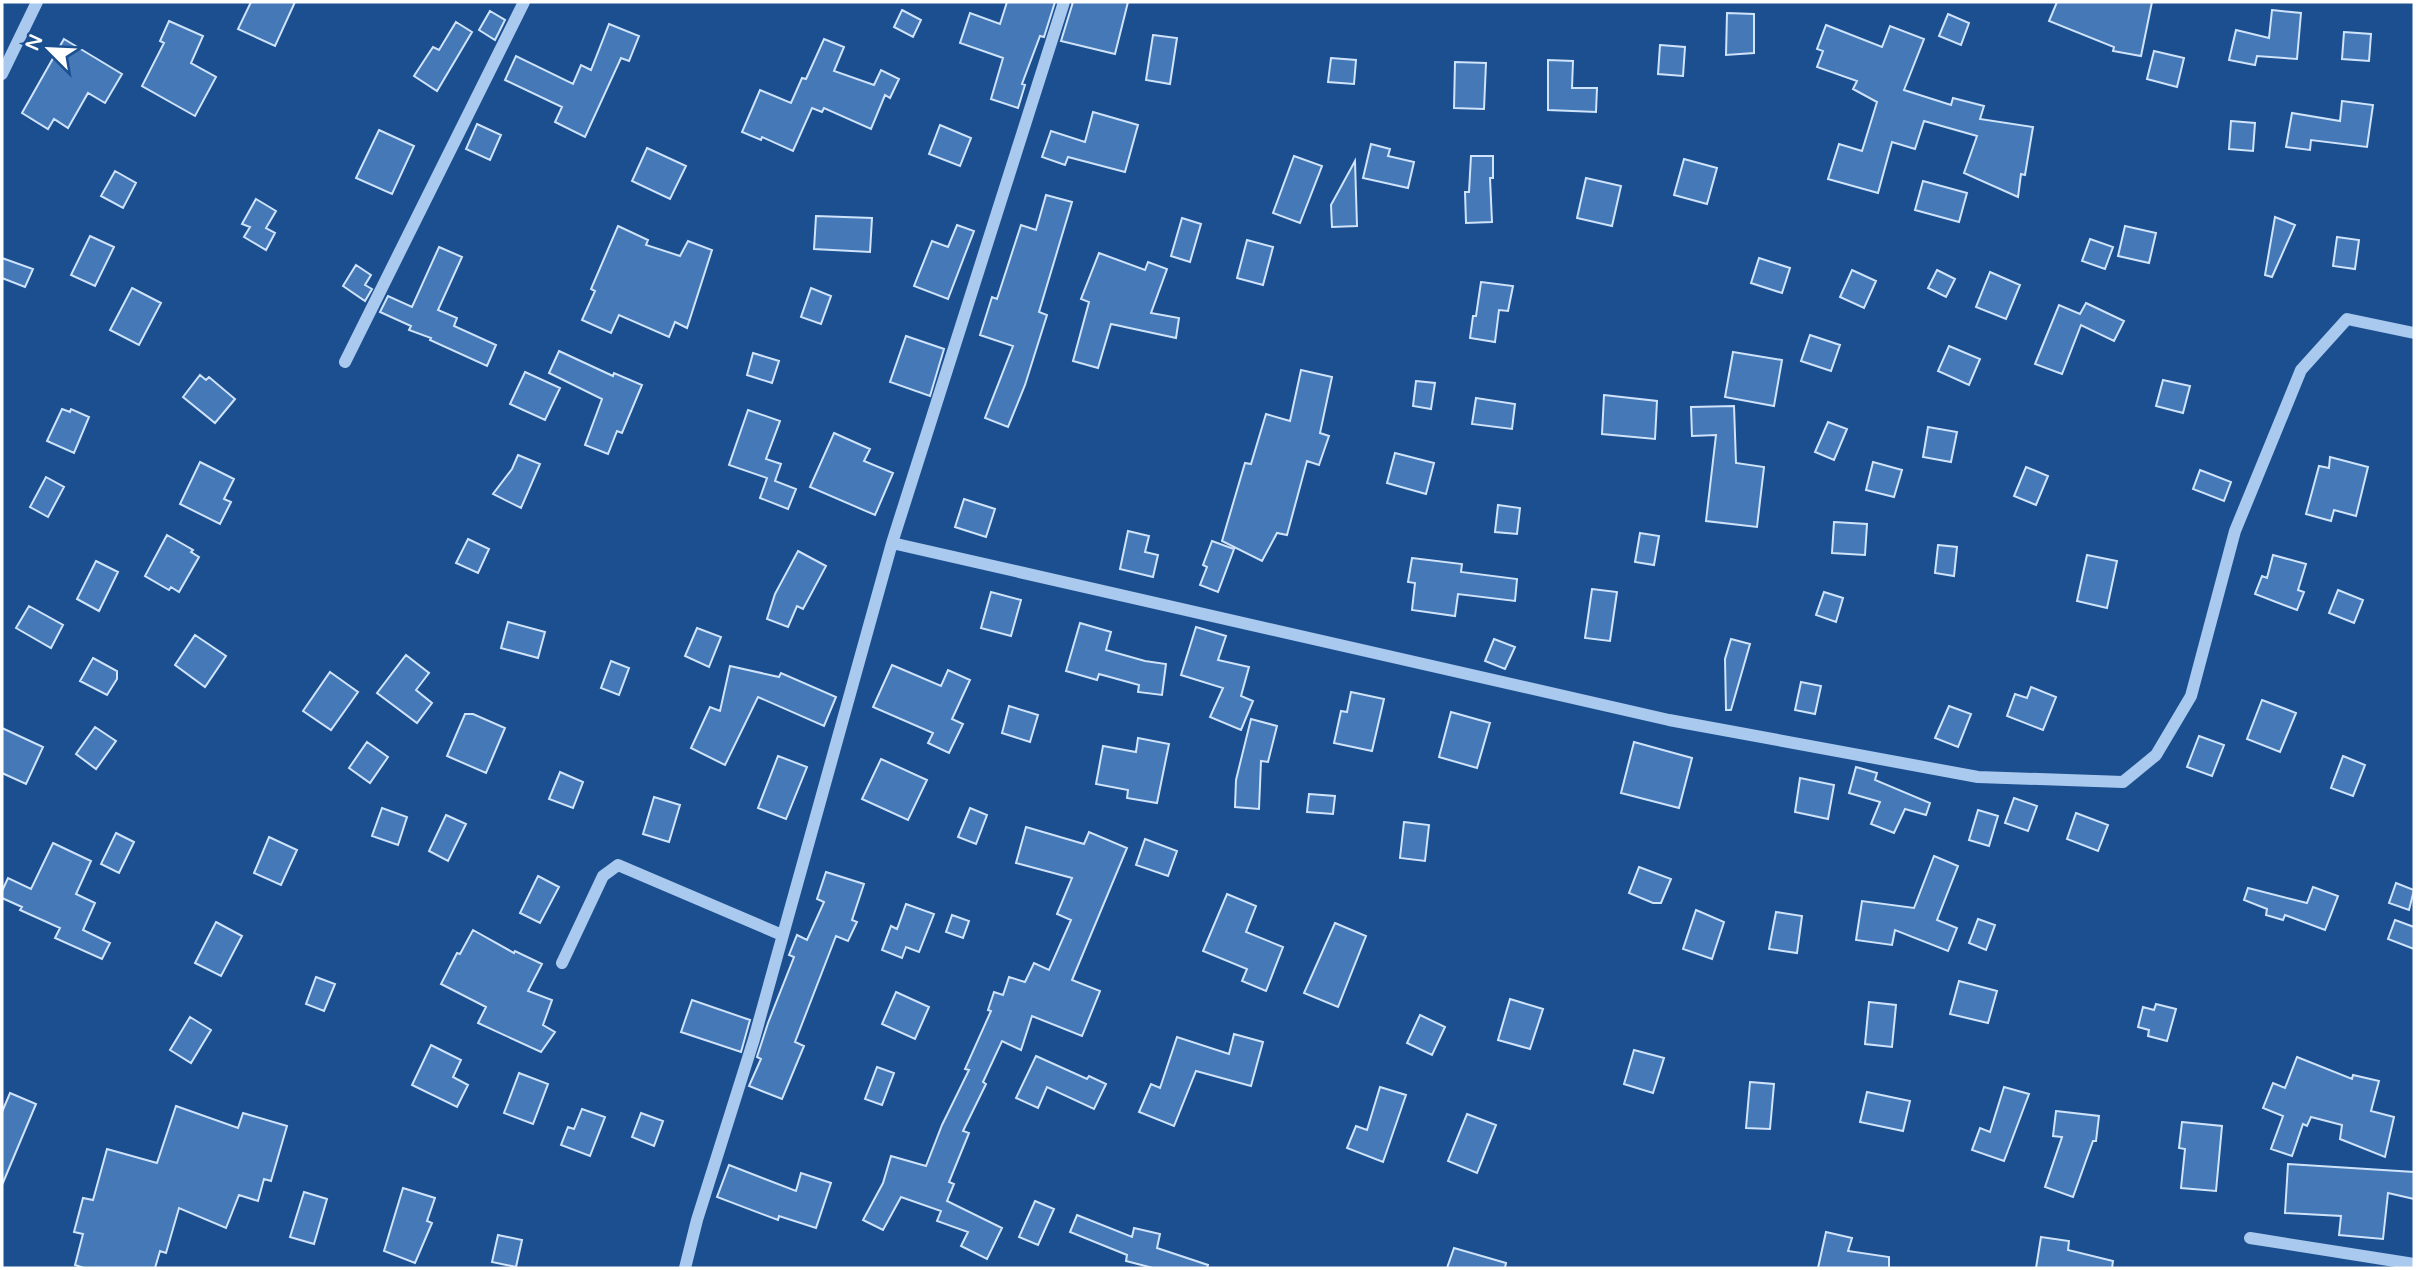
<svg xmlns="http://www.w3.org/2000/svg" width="2416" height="1270" viewBox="0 0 2416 1270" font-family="'Varela Round',sans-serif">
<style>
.building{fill:#4478b7;stroke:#cfe3fa;stroke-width:2}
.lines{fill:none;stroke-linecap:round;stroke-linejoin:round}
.minor{stroke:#a9c9ee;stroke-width:12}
</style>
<rect width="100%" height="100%" fill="#1b4f8f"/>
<path class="building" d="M251,2H295L275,46L238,29Z
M1007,2H1055L1044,37L1040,36L1022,84L1025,85L1018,108L991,99L1003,58L960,43L970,13L1000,24Z
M1073,2H1128L1115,54L1061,41Z
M2057,2H2152L2141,56L2113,51L2114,47L2049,21Z
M902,10L921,20L913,37L894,27Z
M2272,10L2301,13L2297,59L2257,56L2255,65L2229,60L2236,30L2269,38Z
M490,11L505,20L495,40L479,30Z
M1727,13L1754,14V53L1726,55Z
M1948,14L1969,23L1961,45L1939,36Z
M169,21L203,36L191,63L216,77L195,116L142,86L164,43L160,41Z
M456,22L472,32L437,91L414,76L433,47L439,50Z
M609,24L639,36L629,61L621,58L585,137L555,122L562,107L505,80L516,56L573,84L581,65L591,70Z
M1826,25L1882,47L1890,26L1924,39L1904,90L1951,105L1953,98L1984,106L1980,119L2033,127L2025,175L2021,174L2018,197L1964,173L1977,136L1924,121L1915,149L1892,142L1878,193L1828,179L1839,144L1862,151L1877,102L1853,89L1857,81L1817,67L1823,51L1817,49Z
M2344,32L2371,34L2369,61L2342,59Z
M1153,35L1177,38L1170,84L1146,80Z
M64,39L122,74L105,103L88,93L68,128L54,119L48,129L22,113Z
M824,39L844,47L834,71L874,85L881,70L899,79L890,98L885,95L871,129L824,108L822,112L812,108L793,151L762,137L761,140L742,132L760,90L791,103L802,78L806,79Z
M1660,45L1685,47L1683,76L1658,74Z
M2154,51L2184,58L2177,87L2147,79Z
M1331,58L1356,60L1354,84L1328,82Z
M1548,60L1573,61L1572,88H1597L1596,112L1548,110Z
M1455,62L1486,63L1484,109L1454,108Z
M2342,101L2373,105L2367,147L2311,140L2310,150L2286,147L2292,113L2340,121Z
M1093,112L1138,125L1125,172L1068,157L1065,165L1042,157L1051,131L1085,142Z
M2231,121L2255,123L2253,151L2229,149Z
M477,124L501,135L490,160L466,149Z
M940,125L971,138L960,166L929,154Z
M379,130L414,146L392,194L356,178Z
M1371,144L1390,149L1388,156L1414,162L1408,188L1363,178Z
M647,148L686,166L670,199L632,181Z
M1294,156L1322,166L1300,223L1273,213Z
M1471,156H1493V178H1490L1492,222L1466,223L1465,192H1469Z
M1684,159L1717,168L1707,204L1674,195Z
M1355,161L1357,226L1332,227L1331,205Z
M115,171L136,183L123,208L101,196Z
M1586,178L1621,186L1612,226L1577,218Z
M1923,181L1967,193L1959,222L1915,210Z
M1046,195L1072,202L1039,312L1047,315L1025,385L1008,427L985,418L1013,346L980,335L992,297L997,299L1021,225L1036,230Z
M256,199L276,211L266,228L275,233L266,250L244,237L250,227L242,224Z
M816,216L872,218L870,252L814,249Z
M2275,217L2295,225L2272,277L2265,275Z
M1182,218L1201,224L1190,262L1171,256Z
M957,225L974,231L948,299L914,286L932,241L948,247Z
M618,226L648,240L646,245L680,256L688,241L712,250L687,328L675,322L669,337L619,315L611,333L582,320L595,291L591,289Z
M2125,226L2156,233L2149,263L2118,256Z
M90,236L114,247L95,286L71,275Z
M2337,237L2359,240L2355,269L2333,266Z
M2090,239L2113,247L2105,269L2082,261Z
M1247,240L1273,247L1263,285L1237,278Z
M439,247L462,257L438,310L457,318L454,326L496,345L487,366L430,340L431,338L409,330L411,326L380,312L388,296L412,307Z
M1099,253L1145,270L1148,262L1167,269L1151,313L1179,318L1176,338L1111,324L1098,368L1073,361L1089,302L1081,299Z
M2,258L33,269L25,287L2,278Z
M1759,258L1790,268L1782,293L1751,283Z
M356,265L371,275L365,285L372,289L365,301L343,286Z
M1852,270L1876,281L1864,308L1840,297Z
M1937,270L1955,279L1946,297L1928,288Z
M1990,272L2020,285L2006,319L1976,307Z
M1481,282L1513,286L1508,311L1499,310L1495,342L1470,338L1473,316H1476Z
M132,288L161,303L139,345L110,330Z
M811,288L831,296L821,324L801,317Z
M2086,303L2124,321L2114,341L2081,325L2062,374L2035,364L2059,305L2080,314Z
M1810,335L1840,345L1831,371L1801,361Z
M906,336L944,349L930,396L890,382Z
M1949,346L1980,359L1969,385L1938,371Z
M559,351L613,376L614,373L642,385L622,433L617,431L608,454L585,445L602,399L549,373Z
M1733,352L1782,360L1774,406L1725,397Z
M753,353L779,361L772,383L747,375Z
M1301,370L1332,377L1320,433L1329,436L1319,465L1307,461L1287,535L1277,533L1262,561L1222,541L1245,463L1251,464L1266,414L1290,421Z
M525,372L560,388L545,420L510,404Z
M200,375L206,380L209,377L235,399L215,423L183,397Z
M2163,380L2190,386L2183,413L2156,406Z
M1416,381L1435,383L1431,409L1413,406Z
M1604,395L1657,401L1655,439L1602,434Z
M1476,398L1515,404L1512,429L1472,424Z
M1734,406L1736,463L1764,467L1757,527L1706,521L1716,435L1692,436L1691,407Z
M62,409L70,412L71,409L89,417L74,453L47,441Z
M748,410L780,421L766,459L781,464L775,481L796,489L788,509L760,498L767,478L729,465Z
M1828,422L1847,429L1834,460L1815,452Z
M1928,427L1957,432L1951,462L1923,457Z
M834,433L870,449L864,461L893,473L875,515L810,487Z
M1395,453L1434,463L1426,494L1387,483Z
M518,455L540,464L521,508L493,494L512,469Z
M2330,457L2368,467L2356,516L2334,510L2331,521L2306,514L2319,466L2329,468Z
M200,462L234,479L224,499L231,502L220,524L180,504Z
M1873,462L1902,470L1894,497L1866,490Z
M2026,467L2048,476L2036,505L2014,496Z
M2200,470L2231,482L2224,501L2193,489Z
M46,477L64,487L48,517L30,507Z
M964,499L995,509L986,537L955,527Z
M1498,505L1520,508L1517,534L1495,532Z
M1834,522L1867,524L1865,555L1832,553Z
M1128,531L1149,536L1145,552L1158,555L1153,577L1120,569Z
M1640,533L1659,536L1654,565L1635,562Z
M167,535L193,550L191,552L199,557L179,592L171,587L169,590L145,576Z
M468,539L489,549L478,573L456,563Z
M1212,541L1234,549L1218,592L1200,585L1207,567L1203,565Z
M1938,545L1957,547L1954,576L1935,573Z
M798,551L826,566L803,609L797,606L788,627L767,619L775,594Z
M2087,555L2117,561L2107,608L2077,601Z
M2273,555L2306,564L2298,590L2304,592L2297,610L2255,594L2262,576L2267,578Z
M1412,558L1462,564L1461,572L1517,579L1515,601L1458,594L1455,616L1412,610L1415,583L1408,582Z
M96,561L118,572L99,611L77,599Z
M1592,589L1617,592L1610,641L1585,638Z
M2338,590L2363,600L2354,623L2329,613Z
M991,592L1021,600L1011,636L981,628Z
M1824,592L1843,598L1836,622L1816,615Z
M29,606L63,625L51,648L16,628Z
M508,622L545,632L538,658L501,648Z
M1080,623L1111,632L1106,650L1145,661L1166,664L1162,695L1138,692L1139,685L1099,674L1097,680L1066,671Z
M1196,627L1226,636L1218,660L1249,667L1241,696L1253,701L1241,730L1210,717L1223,688L1181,675Z
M697,628L721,637L709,667L685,656Z
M195,635L226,656L205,687L175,665Z
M1494,639L1515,647L1505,669L1485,661Z
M1731,639L1750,644L1731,710H1726L1725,659Z
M406,655L429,673L416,690L432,703L417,723L377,693Z
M93,658L117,671V679L107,695L80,681Z
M611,661L629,668L619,695L601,688Z
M892,665L941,686L948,670L970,680L952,719L963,724L949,753L928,743L933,733L873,707Z
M730,666L779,677L781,673L836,697L824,726L758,697L725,765L691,748L710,707L720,711Z
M330,672L358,692L331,730L303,711Z
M1801,682L1821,686L1815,714L1795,710Z
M2031,687L2056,697L2043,730L2007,716L2015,694L2027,698Z
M1351,692L1384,699L1372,751L1334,743L1341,711L1347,712Z
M2262,700L2296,713L2280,752L2247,739Z
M1009,706L1038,715L1030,742L1002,733Z
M1949,706L1971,714L1958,747L1935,738Z
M1451,712L1490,723L1477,768L1439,757Z
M465,714H473L505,728L486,773L447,756Z
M1251,719L1277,726L1268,762L1261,761L1259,809L1235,807L1236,780Z
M95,727L116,741L96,769L76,754Z
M2,728L43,747L26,784L2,773Z
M2199,736L2224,745L2212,776L2187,767Z
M1138,738L1169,744L1157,803L1127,798L1128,790L1096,784L1103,746L1136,752Z
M367,742L388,757L370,783L349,768Z
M1634,742L1692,758L1679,808L1621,793Z
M778,756L807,767L786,819L758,808Z
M2343,756L2365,765L2353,796L2331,788Z
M881,759L927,780L908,820L862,799Z
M1856,767L1877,773L1875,780L1930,803L1926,815L1905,809L1894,833L1871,824L1880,802L1849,793Z
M560,772L583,782L573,808L549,799Z
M1800,778L1834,785L1828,819L1795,812Z
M1309,794L1335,796L1333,814L1307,812Z
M654,797L680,805L669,842L643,834Z
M2014,798L2037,806L2028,831L2005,823Z
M382,808L407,817L398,845L372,836Z
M970,808L987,815L976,844L958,837Z
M1978,810L1998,816L1989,846L1969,840Z
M2076,813L2108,825L2098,851L2067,839Z
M446,815L466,824L448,861L429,851Z
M1404,822L1429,825L1425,861L1400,858Z
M1026,827L1084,844L1089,832L1127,848L1072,980L1100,991L1082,1036L1032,1016L1021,1050L1002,1041L983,1082L986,1084L963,1131L969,1133L949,1182L954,1184L947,1201L1002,1228L987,1259L961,1246L968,1232L937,1221L941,1211L901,1197L883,1230L863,1220L883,1183L891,1156L926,1166L942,1125L969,1070L965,1069L991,1011L988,1010L994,992L1003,995L1009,977L1025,982L1034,963L1049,970L1071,920L1057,914L1072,878L1016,863Z
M116,833L134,842L119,873L101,864Z
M269,837L297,850L281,885L254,873Z
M1145,839L1177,851L1168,876L1136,865Z
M53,843L91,861L76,894L95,903L83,930L110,943L102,959L55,938L60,928L20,910L22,907L2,898V891L8,878L31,889Z
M1934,856L1958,866L1937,920L1957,928L1948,951L1895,930L1892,945L1856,940L1862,901L1914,908Z
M1639,867L1671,879L1661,903H1653L1629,893Z
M826,872L864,884L852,920L857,922L848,941L836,936L795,1042L804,1046L782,1099L749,1086L761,1059L757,1057L768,1023L794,957L789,955L797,935L807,940L824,902L817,899Z
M538,876L559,887L540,923L520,913Z
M2396,883L2414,890L2409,910L2389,903Z
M2313,887L2338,896L2325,930L2285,915L2283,920L2266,915L2267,909L2244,900L2248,888L2307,903Z
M1227,894L1256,906L1246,932L1283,947L1266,991L1242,981L1247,969L1203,951Z
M906,904L934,914L919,952L906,947L902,958L882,950L891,926L897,929Z
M1696,910L1724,922L1712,959L1683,949Z
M1776,912L1802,916L1797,953L1769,949Z
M952,915L969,921L963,938L946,932Z
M1978,919L1995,925L1986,950L1969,943Z
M2395,920L2414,927V949L2388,939Z
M216,922L242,936L221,976L195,963Z
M1335,923L1366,936L1338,1007L1304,993Z
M473,930L514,953L515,951L542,964L528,991L552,1000L543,1025L555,1032L541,1052L478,1023L486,1007L441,984L457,953L460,954Z
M316,977L335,984L324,1011L306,1004Z
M1959,981L1997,991L1988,1023L1950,1014Z
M896,992L929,1007L915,1039L882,1024Z
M1510,999L1543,1009L1530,1049L1498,1040Z
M692,1000L750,1020L741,1052L681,1032Z
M1869,1002L1896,1005L1892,1047L1865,1044Z
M2156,1004L2176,1009L2167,1041L2148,1036L2149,1030L2138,1027L2143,1007L2154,1010Z
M1420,1015L1445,1027L1432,1055L1407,1043Z
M190,1017L211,1030L191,1063L170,1050Z
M1234,1034L1263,1042L1251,1086L1196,1071L1174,1126L1139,1112L1151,1084L1160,1088L1177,1037L1229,1054Z
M431,1045L461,1060L453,1077L468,1085L457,1107L412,1085Z
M1634,1050L1664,1058L1653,1093L1624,1084Z
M1036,1056L1087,1079L1089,1076L1106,1084L1094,1109L1047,1087L1038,1108L1016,1098Z
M2297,1057L2352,1079L2353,1075L2379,1081L2371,1111L2394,1117L2385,1157L2340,1139L2342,1125L2311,1117L2307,1126L2303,1124L2292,1156L2271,1149L2283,1116L2263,1108L2273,1083L2285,1088Z
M877,1067L894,1073L882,1105L865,1099Z
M519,1073L548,1084L533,1124L504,1113Z
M1750,1082L1774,1084L1770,1129L1746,1128Z
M1380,1087L1406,1095L1383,1162L1347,1148L1356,1126L1367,1130Z
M2004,1087L2029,1094L2004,1161L1972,1150L1980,1128L1990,1132Z
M1867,1092L1910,1101L1903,1131L1860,1122Z
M10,1093L36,1104L2,1185V1112Z
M176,1106L238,1128L243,1113L287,1126L271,1181L264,1179L258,1201L239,1195L226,1228L179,1208L166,1253L160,1251L155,1268H84L75,1265L83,1234L74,1232L83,1198L93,1200L107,1149L157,1163Z
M582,1109L605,1117L590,1156L561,1145L568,1127L574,1129Z
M2056,1111L2099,1116L2096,1141H2093L2073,1197L2045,1187L2062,1137L2053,1136Z
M641,1113L663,1121L654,1146L632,1137Z
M1467,1114L1496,1125L1477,1173L1448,1161Z
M2182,1122L2222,1126L2216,1191L2181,1188L2185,1149L2179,1148Z
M2288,1164L2414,1172V1199L2388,1193L2383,1239L2339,1235L2341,1216L2285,1213Z
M729,1165L796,1191L801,1173L831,1183L816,1228L779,1216L778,1220L717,1197Z
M403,1188L435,1198L427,1221L432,1223L415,1263L384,1251Z
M304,1192L327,1199L314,1244L290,1237Z
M1035,1201L1054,1209L1038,1245L1019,1237Z
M1077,1215L1132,1237L1134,1228L1160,1234L1157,1248L1208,1265L1207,1268H1153L1126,1261L1127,1255L1070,1232Z
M1826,1232L1852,1238L1848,1251L1889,1257V1268H1818Z
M498,1235L522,1240L516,1267L492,1262Z
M2041,1237L2069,1241L2068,1250L2113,1261L2112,1268H2036Z
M1454,1248L1506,1263L1505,1268H1447Z"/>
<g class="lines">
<path class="minor" d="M2,74L37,2
M345,362L524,2
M892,543L1669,720L1978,777L2123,782L2156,755L2191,696L2235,531L2301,370L2347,319L2414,333
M562,963L603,876L618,865L782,935
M2250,1238L2414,1264
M685,1268L697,1220L754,1039L892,543L1064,2"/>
</g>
<rect width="2416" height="1270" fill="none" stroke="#ffffff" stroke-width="7"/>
<g transform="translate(49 49) rotate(294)" stroke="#1b4f8f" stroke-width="5" paint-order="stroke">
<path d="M0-5L12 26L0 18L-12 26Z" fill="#ffffff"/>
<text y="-10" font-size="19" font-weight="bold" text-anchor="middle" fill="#ffffff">N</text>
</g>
</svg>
